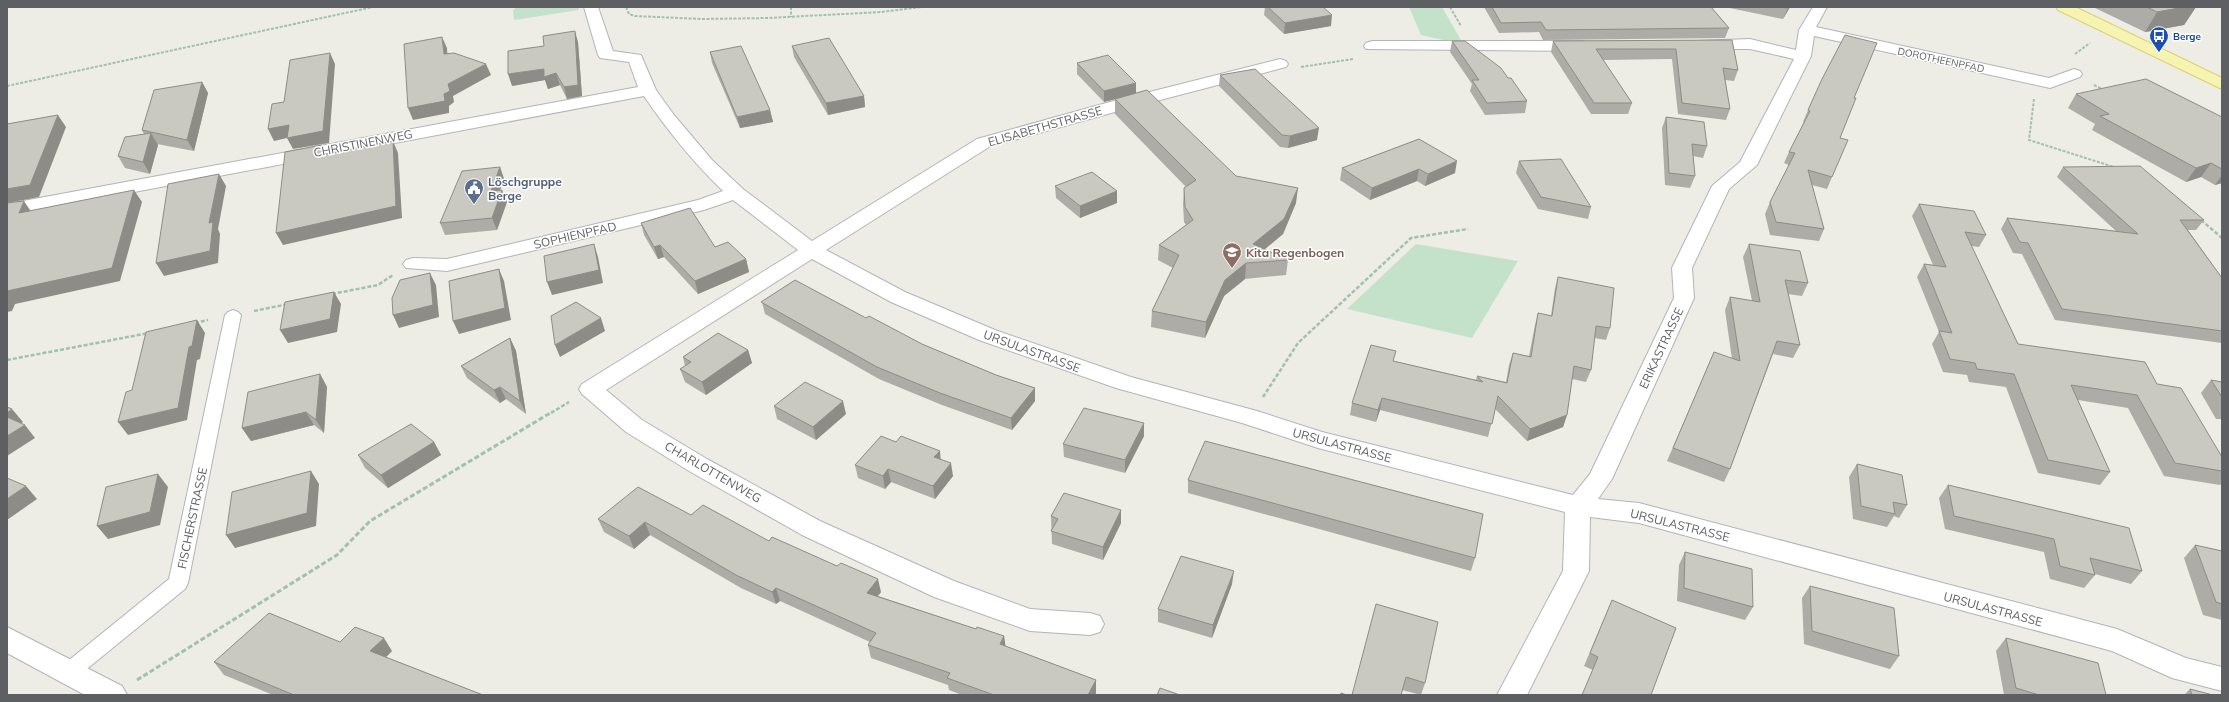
<svg xmlns="http://www.w3.org/2000/svg" width="2229" height="702" viewBox="0 0 2229 702" font-family="Mulish,sans-serif">
<style>
.green{fill:#c4e2c9}
.lines{fill:none;stroke-linecap:round;stroke-linejoin:round}
.lane-casing{stroke:#b2b4b8;stroke-width:2}
.street-casing{stroke:#b2b4b8;stroke-width:2}
.primary-casing{stroke:#e0d16b;stroke-width:2}
.path-far2{stroke:#9ec2ae;stroke-width:2;stroke-dasharray:3 1.5;stroke-linecap:butt}
.path-far1{stroke:#9ec2ae;stroke-width:2.5;stroke-dasharray:4 2;stroke-linecap:butt}
.path{stroke:#9ec2ae;stroke-width:3;stroke-dasharray:5 2.5;stroke-linecap:butt}
.lane{fill:#fff;fill-rule:evenodd}
.street{fill:#fff;fill-rule:evenodd}
.primary{fill:#f5f4b2;fill-rule:evenodd}
.wall{fill:#adaca6}
.shaded-wall{fill:#8d8c87}
.building{fill:#c9c8c1;stroke:#8d8c87}
.labels{text-anchor:middle;dominant-baseline:central;stroke-width:3;stroke-linejoin:round;paint-order:stroke}
.far-transit-label{font-size:10px;font-weight:bold;fill:#164399;stroke:#fff;text-anchor:start}
.far-street-label{font-size:10px;fill:#5d5f63;stroke:#fff}
.street-label{font-size:12px;fill:#5d5f63;stroke:#fff}
.service-label{font-size:12px;font-weight:bold;fill:#4e5e75;stroke:#fff;text-anchor:start}
.education-label{font-size:12px;font-weight:bold;fill:#785e54;stroke:#fff;text-anchor:start}
</style>
<rect width="100%" height="100%" fill="#edece5"/>
<path class="green" d="M517,7H578L579,10L514,20L513,10Z
M1409,7H1442L1461,40L1448,41L1421,35Z
M1416,244L1518,261L1472,338L1347,309Z"/>
<g class="lines">
<g class="lane-casing">
<path id="lane" d="M233,310L238,312L241,315L188,583L185,589L77,677L70,680L63,677L60,671L63,665L169,579L225,315L228,312Z"/>
</g>
<g class="street-casing">
<path id="street" d="M584,7H598L613,51L641,55L656,90L674,115L712,160L743,189L812,241L977,139L1110,102L1280,59L1286,61L1288,64L1286,67L1122,110L989,147L826,250L905,292L995,330L1131,377L1257,411L1322,432L1573,495L1590,474L1674,298L1672,268L1712,186L1740,162L1794,59L1750,49H1703L1697,47L1695,44L1697,41L1750,39L1796,50L1799,30L1813,7H1827L1816,27L2049,78L2074,69L2080,71L2082,74L2080,77L2050,88L1814,36L1811,56L1757,165L1729,189L1692,268L1694,298L1612,479L1598,499L1639,503L2117,629L2186,658L2222,667V691L2172,678L2112,651L1639,523L1590,517L1589,571L1527,695H1497L1563,571L1565,512L1318,448L1242,423L1116,388L979,340L891,302L812,259L606,390L642,420L707,459L820,521L954,581L1030,609L1090,613L1100,616L1104,624L1100,632L1090,635L1030,631L934,597L802,535L689,471L626,432L582,394L579,389L582,384L798,250L733,200L704,210L447,271L406,268L403,264L406,260L413,258L447,259L698,200L723,191C693,162 667,130 644,96L7,216V204L638,87L629,62L600,58L598,55Z
M1372,41H1583L1589,43L1591,46L1589,49L1583,51L1366,49L1364,46L1366,43Z
M7,627L122,686L127,695H85L7,653Z"/>
</g>
<g class="primary-casing">
<path id="primary" d="M2056,7H2075L2222,78V89L2058,10Z"/>
</g>
<path class="path-far2" d="M626,7L629,14L635,16L702,19L768,18L881,12L922,7
M791,7V17
M1450,7L1461,26
M2075,54L2090,43
M1301,67L1353,59
M2094,85L2104,90
M7,86L373,7
M2034,99L2029,140L2114,167"/>
<path class="path-far1" d="M2201,220L2222,238
M332,294L378,285L393,275
M254,311L288,304
M195,323L208,320
M7,360L149,333
M1263,397L1298,343L1411,238L1468,229
M551,413L569,402"/>
<path class="path" d="M137,680L337,555L370,521L552,412"/>
<use href="#lane" class="lane"/>
<use href="#street" class="street"/>
<use href="#primary" class="primary"/>
</g>
<path class="wall" d="M1265,7H1323L1331,26L1284,34L1264,15Z
M1484,7H1711L1729,28L1725,38L1543,40L1539,32L1499,33Z
M1725,7H1790L1783,19Z
M2093,7H2196L2184,25L2145,32Z
M1732,40L1738,70L1734,81L1725,80L1730,109L1726,120L1678,114L1672,59L1603,60L1632,103L1628,114H1591L1551,52L1553,41Z
M1452,41L1508,78L1527,101L1525,113L1485,115L1470,91L1472,84L1450,52Z
M578,42L582,96L567,99L560,85L548,89L545,80L512,86Z
M792,46L864,96L865,107L828,115L794,57Z
M710,52L770,110L773,122L740,128L712,63Z
M1077,63L1136,83V93L1236,176L1296,203L1283,234L1264,249L1288,260L1286,275L1245,279L1224,296L1205,338L1151,327L1152,311L1173,268L1158,260L1159,245L1186,225L1184,222L1183,204L1184,188L1186,187L1115,114V99L1104,102L1077,74Z
M1220,75L1317,140L1288,148L1280,147L1219,86Z
M202,82L208,93L194,151L157,144L158,145L150,174L125,168L118,156L144,134L142,130Z
M2076,94L2222,117V183L2215,185L2201,177L2186,182L2092,130L2095,124L2068,108Z
M1854,98L1840,138L1832,177L1827,189L1812,185L1824,229L1819,241L1770,235L1765,214L1770,202L1789,165L1784,163L1789,152L1804,122H1803L1808,110Z
M1666,117L1707,146L1703,158L1693,156L1695,176L1690,188L1665,185L1662,128Z
M1419,139L1455,173L1425,186L1417,181L1370,200L1340,180L1342,168Z
M1519,161L1591,207L1588,219L1538,209L1516,173Z
M500,167L504,179L500,190L507,202L497,230L445,235L440,223Z
M2063,167L2204,220L2196,230H2188L2222,278V343L2055,320L2022,254L2013,253L2001,229L2007,218L2116,231L2057,177Z
M1055,186L1117,203L1080,218L1056,198Z
M1919,204L1986,235L1979,247L1971,246L2018,344L2157,384L2222,457V483L2220,485L2164,476L2128,408L2078,400L2110,472L2100,485L2038,473L2006,387L1969,382L1967,375L1943,372L1932,344L1939,332L1917,277L1924,264L1933,265L1912,216Z
M641,223L715,247L746,259L749,272L698,294L664,257L658,259L644,235Z
M1749,244L1808,283L1802,296L1788,294L1800,345L1793,358L1773,354L1730,469L1724,482L1667,461L1714,352L1732,359L1725,310L1730,297L1752,301L1743,257Z
M1558,277L1610,328L1606,340L1594,338L1591,370L1586,382L1572,379L1567,415L1563,427L1527,441L1495,409L1488,437L1380,410L1376,422L1350,415L1352,403L1394,361L1476,380L1477,376L1506,382L1509,365L1513,353L1529,356L1535,325L1538,313L1551,316L1555,288Z
M762,302L866,318L922,344L996,375L1035,388V401L1012,430L942,405L879,379L765,314Z
M510,338L516,351L526,414L506,399L500,403L467,378L461,366Z
M748,350L752,363L706,395L685,382L680,369L685,366L683,357Z
M320,374L327,387L324,433L314,425L251,441L242,428Z
M2211,380L2222,382V419H2216L2201,393Z
M774,406L846,414L816,440L777,419Z
M1144,436L1125,473L1064,457L1063,444Z
M434,442L441,455L388,488L365,468L358,455Z
M941,460L953,476L935,499L891,482L885,489L858,478L855,465Z
M1857,464L1907,505L1899,518L1894,516L1887,527L1853,519L1849,477Z
M1188,480L1475,558L1471,571L1188,493Z
M1948,485L2142,571L2131,584L2095,574V575L2084,588L2050,579L2044,552L1945,529L1939,498Z
M1121,510V523L1103,560L1052,544L1051,516Z
M691,515L769,541L881,592L878,596L976,629L1004,636L1005,646L1096,680V693L1095,695H962L949,690L948,685L871,658L868,645L870,642L780,601L776,604L741,588L650,535L634,549L604,532L598,519Z
M2195,545L2222,551V620L2203,615L2184,558Z
M1685,552L1753,607L1745,620L1677,601L1679,565Z
M1232,584L1212,638L1158,622V609Z
M1810,586L1899,656L1890,669L1804,644L1802,598Z
M1612,600L1651,695H1582L1593,670L1584,666Z
M1376,604L1425,683L1421,695L1402,690Z
M2006,638L2106,695H2004L1996,651Z
M340,642L392,651L386,657L483,695H273L224,675L214,662Z
M2190,689L2213,695H2184Z"/>
<path class="shaded-wall" d="M1788,7H1790L1783,19L1788,8Z
M2184,7H2196L2184,25L2145,32L2157,12Z
M1332,15L1331,26L1284,34L1285,23Z
M575,31L578,42L582,96L567,99L564,87Z
M442,37L447,48L448,65L444,54Z
M330,53L335,64L329,143L293,149L287,138L274,141L268,129Z
M486,64L491,75L453,96L454,102L449,106V113L413,120L408,108L448,84Z
M544,69L556,73L560,85L548,89L545,80L512,86L508,74Z
M202,82L208,93L194,151L187,140Z
M1136,83V94L1104,102V91Z
M864,96L865,107L828,115L826,103Z
M770,110L773,122L740,128L737,117Z
M58,115L66,127L39,197L7,203V189Z
M1319,128L1317,140L1288,148L1290,136Z
M151,133L158,145L150,174L143,162Z
M393,141L398,153L402,218L283,245L276,233Z
M322,145L328,157L321,155Z
M1457,161L1455,173L1425,186L1428,174Z
M2211,163L2201,177L2186,182L2196,168Z
M500,167L504,179L495,203L491,191Z
M1419,169L1417,181L1370,200L1372,188Z
M219,174L226,186L218,229L220,234L218,263L164,276L156,263L209,223Z
M2222,175V183L2215,185Z
M1298,188L1296,203L1283,234L1252,260L1253,244Z
M134,190L142,202L120,281L15,304L12,311L7,312V291Z
M502,190L507,202L497,230L492,218Z
M1117,191V203L1080,218V206Z
M24,201L32,213H19Z
M594,244L598,257L603,283L552,295L547,282Z
M660,245L664,257L658,259L654,247Z
M746,259L749,272L698,294L695,281Z
M1246,263L1245,279L1224,296L1205,338L1206,322L1225,280Z
M499,269L504,281L511,320L459,334L453,321Z
M430,273L436,285L439,317L399,328L393,315Z
M334,292L341,304L337,332L288,343L280,330Z
M601,318L605,331L560,357L555,345Z
M197,320L205,333L200,359L197,360L187,420L128,435L118,422L189,347Z
M510,338L516,351L526,414L520,401Z
M748,350L752,363L706,395L702,382Z
M320,374L327,387L324,433L316,420Z
M500,387L506,399L500,403L494,390Z
M1035,388V401L1012,430L1011,418Z
M1382,398L1380,410L1376,422L1378,410Z
M843,401L846,414L816,440L813,427Z
M12,409L23,422L14,428L7,420V413Z
M306,412L314,425L251,441L242,428Z
M1567,415L1563,427L1527,441L1530,429Z
M1144,423V436L1125,473V460Z
M25,425L35,438L7,456V436Z
M434,442L441,455L388,488L381,475Z
M940,451L941,464L934,457Z
M951,463L953,476L935,499L933,486Z
M888,469L891,482L885,489L883,476Z
M311,471L319,484L316,526L235,548L226,535Z
M158,474L168,487L160,525L108,539L97,526Z
M26,486L37,499L7,520V499Z
M1121,510V523L1103,560V547Z
M645,522L650,535L634,549L629,536Z
M1234,571L1232,584L1212,638L1213,625Z
M878,579L881,592L870,605L867,593Z
M776,588L780,601L776,604L772,592Z
M1004,636L1006,649L1000,644Z
M384,638L392,651L379,664L370,651Z
M1096,680V693L1095,695H1088Z"/>
<path class="building" d="M1268,7H1323L1332,15L1285,23Z
M1492,7H1711L1729,28L1546,30L1541,22L1501,23Z
M1781,7H1788V8Z
M2147,7H2184L2157,12Z
M575,31L578,85L564,87L556,73L544,77V69L508,74V51L544,46L543,36Z
M1845,35L1877,43L1854,98H1856L1840,138L1848,140L1832,177L1808,170L1824,229L1776,222L1770,202L1795,153L1789,152L1810,111L1808,110L1822,79Z
M442,37L444,54L454,53L486,64L448,84L450,91L444,94L445,101L408,108L404,44Z
M829,38L864,96L826,103L792,46Z
M1732,40L1738,70L1723,68L1730,109L1682,103L1676,49H1596L1632,103H1594L1553,41Z
M1452,41H1465L1501,68L1508,78H1511L1527,101L1487,103L1472,80H1479Z
M741,46L770,110L737,117L710,52Z
M330,53L323,131L287,138L289,125L268,129L272,104L284,102L290,60Z
M1108,55L1136,83L1104,91L1077,63Z
M1255,69L1319,128L1290,136L1282,135L1220,75Z
M2146,79L2222,117V169L2211,163L2196,168L2100,116L2109,114L2076,94Z
M202,82L187,140L142,130L154,90Z
M1147,90L1236,176L1298,188L1284,219L1253,244L1288,260L1246,263L1225,280L1206,322L1152,311L1179,255L1159,245L1193,220L1185,207L1184,188L1196,180L1115,99Z
M58,115L30,185L7,189V124Z
M1666,117L1704,122L1707,146L1692,144L1695,176L1669,173Z
M151,133L143,162L118,156L125,137Z
M1419,139L1457,161L1428,174L1419,169L1372,188L1342,168Z
M393,141L396,206L276,233L285,152L322,145L321,155Z
M1561,159L1591,207L1541,197L1519,161Z
M2140,166L2204,220H2180L2222,278V331L2062,309L2028,243L2020,242L2007,218L2138,234L2063,167Z
M500,167L491,191L502,190L492,218L440,223L462,171Z
M1092,172L1117,191L1080,206L1055,186Z
M219,174L209,223L213,222L210,251L156,263L168,184Z
M134,190L112,268L7,291V203L24,201L19,213Z
M1919,204L1974,211L1986,235L1965,232L2018,344L2145,362L2157,384L2181,388L2222,457V471L2175,463L2137,395L2071,385L2110,472L2048,460L2014,374L1977,369L1975,363L1950,359L1939,331L1952,333L1924,264L1946,267Z
M690,208L715,247L728,242L746,259L695,281L660,245L654,247L641,223Z
M594,244L599,270L547,282L544,256Z
M1749,244L1800,251L1808,283L1785,280L1800,345L1777,341L1730,469L1673,448L1714,352L1740,361L1730,297L1760,302Z
M499,269L505,308L453,321L449,281Z
M430,273L433,305L393,315L392,298L400,280Z
M1558,277L1614,288L1610,328L1596,326L1591,370L1574,366L1567,415L1530,429L1498,396L1492,424L1382,398L1378,410L1352,403L1371,345L1396,351L1393,361L1483,382L1477,376L1507,383L1513,353L1531,357L1538,313L1552,316Z
M795,280L866,318L869,316L922,344L996,375L1035,388L1011,418L940,393L877,367L761,302Z
M334,292L330,319L280,330L285,302Z
M576,302L601,318L555,345L551,316Z
M197,320L192,346L189,347L178,408L118,422L126,392L132,390L146,332Z
M718,333L748,350L702,382L680,369L691,362L683,357Z
M510,338L520,401L500,387L494,390L461,366Z
M320,374L316,420L306,412L242,428L248,392Z
M2211,380L2222,382V397Z
M805,382L843,401L813,427L774,406Z
M7,407L12,409L7,413Z
M1084,408L1144,423L1125,460L1063,444Z
M7,417L25,425L7,436Z
M411,424L434,442L381,475L358,455Z
M881,436L896,442L901,436L940,451L934,457L951,463L933,486L888,469L883,476L855,465Z
M1205,441L1483,514L1475,558L1188,480Z
M1857,464L1902,475L1907,505L1893,502L1895,514L1861,506Z
M311,471L307,513L226,535L232,492Z
M158,474L150,512L97,526L106,487Z
M7,478L26,486L7,499Z
M1948,485L2129,528L2142,571L2090,558L2095,575L2060,566L2054,539L1954,516Z
M638,487L691,515L703,505L769,541L772,537L837,566L841,563L878,579L867,593L976,629L977,627L1004,636L1000,644L1096,680L1088,695H994L947,678L950,673L868,645L876,633L776,588L772,592L736,575L645,522L629,536L598,519Z
M1064,493L1121,510L1103,547L1051,531L1058,519L1051,516Z
M2195,545L2222,551V604L2216,602Z
M1685,552L1752,569L1753,607L1684,588Z
M1181,556L1234,571L1213,625L1158,609Z
M1810,586L1894,608L1899,656L1812,631Z
M1612,600L1676,628L1651,695H1582L1598,657L1590,653Z
M1376,604L1438,622L1425,683L1406,677L1401,695H1352Z
M269,613L340,642L355,627L384,638L370,651L483,695H294L214,662Z
M2006,638L2098,663L2106,695H2039L2016,688Z
M1160,688L1180,695H1157Z
M2190,689L2213,695H2192Z
M1341,693L1347,695H1340Z"/>
<defs>
<g id="bus-pin" transform="scale(1)"><path d="M0 17L-7.5 6A9.5 9.5 0 1 1 7.5 6Z" fill="#1a4fb4" stroke="#fff"/><path d="M-5-6H5V4H4V6H2V4H-2V6H-4V4H-5ZM-3.5-4V0h7V-4ZM-3.5 1.2v1.5H-2V1.2ZM2 1.2v1.5H3.5V1.2Z" fill="#fff"/></g>
<g id="civic-pin" transform="scale(1)"><path d="M0 17L-7.5 6A9.5 9.5 0 1 1 7.5 6Z" fill="#5c6f8a" stroke="#fff"/><path d="M-.6-6.5H3V-4.5H.6V-3L4-1V1h2V6H-6V1h2V-1L-.6-3ZM-1.2 2.5V6h2.4V2.5Z" fill="#fff"/></g>
<g id="school-pin" transform="scale(1)"><path d="M0 17L-7.5 6A9.5 9.5 0 1 1 7.5 6Z" fill="#8d6e63" stroke="#fff"/><path d="M0-5L7-2L0 1L-7-2ZM-4 1L0 2.5L4 1V4Q0 6-4 4Z" fill="#fff"/></g>
</defs>
<g fill-rule="evenodd">
<use href="#bus-pin" x="2159" y="36"/>
<use href="#civic-pin" x="474" y="188"/>
<use href="#school-pin" x="1232" y="252"/>
</g>
<g class="labels">
<g class="far-transit-label">
<text x="2173" y="36">Berge</text>
</g>
<g class="far-street-label">
<text transform="translate(1941 60) rotate(12)">DOROTHEENPFAD</text>
</g>
<g class="street-label">
<text transform="translate(1045 126) rotate(-16)">ELISABETHSTRASSE</text>
<text transform="translate(363 143) rotate(-11)">CHRISTINENWEG</text>
<text transform="translate(575 235) rotate(-13)">SOPHIENPFAD</text>
<text transform="translate(1661 348) rotate(-65)">ERIKASTRASSE</text>
<text transform="translate(1032 351) rotate(20)">URSULASTRASSE</text>
<text transform="translate(1342 445) rotate(15)">URSULASTRASSE</text>
<text transform="translate(713 472) rotate(30)">CHARLOTTENWEG</text>
<text transform="translate(192 518) rotate(-78)">FISCHERSTRASSE</text>
<text transform="translate(1680 525) rotate(14)">URSULASTRASSE</text>
<text transform="translate(1993 609) rotate(15)">URSULASTRASSE</text>
</g>
<g class="service-label">
<text x="488" y="181">Löschgruppe<tspan x="488" dy="14">Berge</tspan></text>
</g>
<g class="education-label">
<text x="1246" y="252">Kita Regenbogen</text>
</g>
</g>
<rect width="2229" height="702" fill="none" stroke="#5d5f63" stroke-width="16"/>
</svg>
